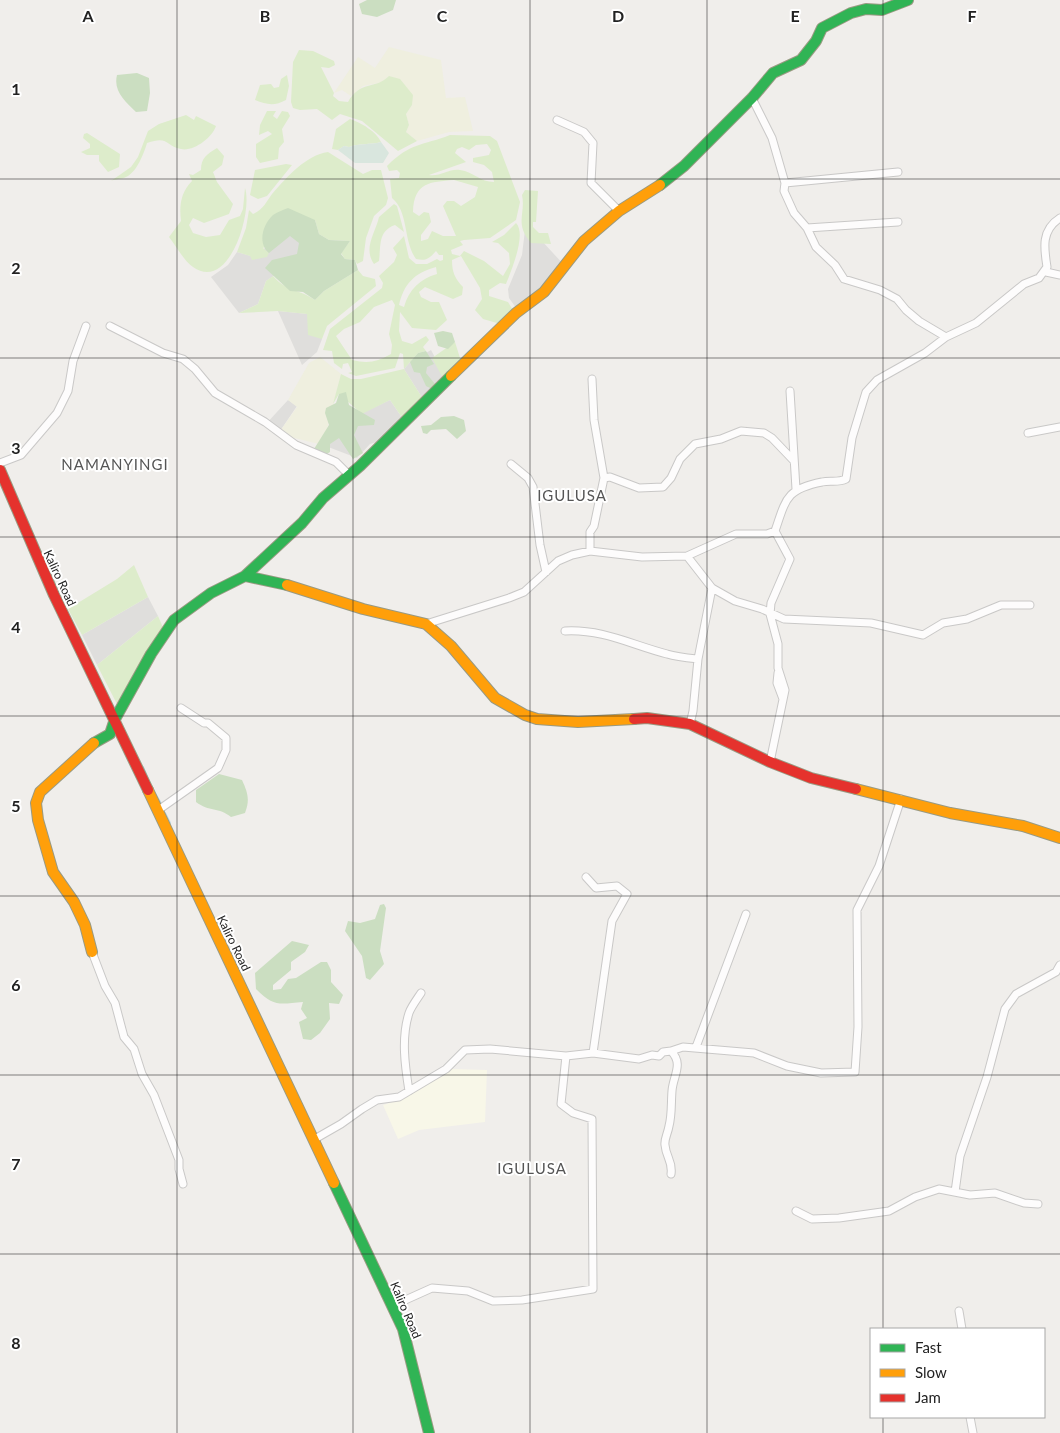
<svg xmlns="http://www.w3.org/2000/svg" width="1060" height="1433" viewBox="0 0 1060 1433" font-family="Lato,sans-serif">
<style>
.residential{fill:#dfdedc}
.education{fill:#f8f7e8}
.farmland{fill:#efefdf}
.grass{fill:#ddeccb;fill-rule:evenodd}
.forest{fill:#cbdec1}
.wetland{fill:#d9e6de}
.lines{fill:none;stroke-linecap:round;stroke-linejoin:round}
.stream{stroke:#bfdbe3;stroke-width:2}
.street-casing{stroke:#c9c8c7;stroke-width:9}
.fast-casing{stroke:#999a82;stroke-width:12}
.slow-casing{stroke:#999a82;stroke-width:12}
.jam-casing{stroke:#999a82;stroke-width:12}
.street{stroke:#fdfcfc;stroke-width:7}
.fast{stroke:#30b455;stroke-width:10}
.slow{stroke:#ff9f0a;stroke-width:10}
.jam{stroke:#e5322d;stroke-width:10}
.grid{fill:none;stroke:#222;stroke-width:1;stroke-opacity:0.55}
.labels{text-anchor:middle;dominant-baseline:central;stroke-width:4;stroke-linejoin:round;paint-order:stroke}
.street-label{font-size:12px;fill:#222;stroke:#fff}
.quarter-label{font-size:15px;letter-spacing:1px;fill:#555;stroke:#fff}
.grid-label{font-size:16px;text-anchor:middle;font-weight:bold;fill:#222;stroke:#fff;stroke-width:4;stroke-linejoin:round;paint-order:stroke}
</style>
<rect width="100%" height="100%" fill="#f0eeeb"/>
<path class="residential" d="M529,227L565,266L519,312L509,298L508,289L522,255L525,230Z
M294,232L308,253L266,281L258,304L239,313L211,277L228,265L237,252L251,256Z
M278,311L308,314L322,339L317,352L302,365Z
M431,350L446,378L423,399L404,369L410,362Z
M288,400L297,406L278,434L265,425Z
M390,400L403,419L384,440L370,444L357,458L323,445L331,418L354,408L362,413Z
M148,597L158,616L97,665L82,635Z"/>
<path class="education" d="M452,1069L487,1070L485,1122L419,1130L398,1139L383,1105L399,1100Z"/>
<path class="farmland" d="M389,47L441,60L446,98L465,97L473,131L449,132L417,141L406,132L409,125L406,114L412,105L383,82L363,86L351,96L342,90L334,93L358,57L375,68Z
M320,357L341,374L323,445L278,434L297,407L288,400L309,363Z"/>
<path class="grass" d="M299,50L313,51L334,61L335,65L329,68L321,67L334,93L333,96L339,101L348,102C360,80 375,90 389,76L400,79L413,95L412,105L406,114L409,125L406,132L417,141L398,151L362,121L340,114L332,120L317,109L300,110L293,108L291,102L293,62Z
M287,75L289,86L286,100C275,106 267,105 255,100L260,85L271,84L274,88L279,87L281,79Z
M267,111H276L273,116L277,119L282,111L288,112L290,116L282,129L284,142L279,148L278,159L260,163L256,157V144L272,134L268,131L259,135L260,125Z
M186,115L194,120L196,116L216,126C212,138 193,152 181,149C165,146 169,135 147,143C144,153 137,172 126,177C122,179 115,179 111,181L131,167L138,157L148,131L159,124Z
M350,119C360,122 377,132 381,142C370,145 359,143 349,147L344,146L338,150L332,149L336,129Z
M87,133L120,154L119,167L108,172L99,161V155H87L81,152L90,148V144L83,138L84,134Z
M450,135L490,136L497,141L520,202L516,220L490,238L464,240L460,241L463,245L451,250L452,254L460,256L464,251L484,261L503,276L510,264L509,253L498,243L492,242L504,235L516,223C527,234 511,271 506,284L500,283L489,290V296L508,302L516,315L504,325L483,319L475,310L482,299L480,288L461,256L452,260C452,272 455,279 463,287L462,295L453,299L425,287L419,292L421,297L431,302H439L447,320L436,330L412,328L400,312L399,331L402,341L412,344L426,336L429,340L423,347L426,351L418,353L404,369L423,399L403,419L390,400L362,414L339,394L333,404L341,374L351,379H361L404,369L403,354L400,353L395,368L356,376L348,373L352,372L348,363L343,364L342,369L334,363L332,351L323,350L330,329L382,288L383,283L379,276L394,262L397,255L393,248L404,236L409,258L416,264H427L437,259L440,261L443,260V255H439L436,251C429,259 426,261 416,259C403,241 409,212 392,198L390,179L399,178L400,173L397,170L389,171L387,166C411,142 422,146 450,135ZM487,144L491,150L489,155L473,158V162L484,165L492,172L494,182C480,182 474,172 460,170C450,168 440,177 429,175L466,162L455,153L457,149L462,147L469,150L476,145ZM454,180L478,187L475,197L461,206L454,201H447L443,206L456,236H443L432,231L428,239L421,241V235L431,222L429,213L424,212L419,216L413,212C414,182 430,182 454,180ZM436,267L437,274C420,279 409,289 404,307L399,305C404,284 414,273 436,267ZM392,300L395,305L389,334L392,345L391,354C377,362 368,364 352,360L336,336L344,329L360,322L374,307Z
M217,148L224,156L222,165L213,172L217,182L233,204L229,214L204,223L193,218L189,225L193,233L206,237L220,235L229,220L240,216L243,209L245,188C253,212 229,293 193,267C184,261 176,246 169,237L181,221C179,205 181,192 192,181L189,174L193,175L201,170C201,158 207,154 217,148Z
M328,152L363,174L372,170H381L388,198L386,205L374,216L366,238L363,261L357,264L355,260L345,259L341,253L350,241L329,240L319,234L315,220L263,248L269,253L267,257L252,260L250,256L237,252L246,228L249,210L253,214C263,210 266,202 272,194C287,177 306,155 328,152Z
M286,164L292,165L267,196L258,199L250,195L255,170Z
M525,190L538,191L536,222H533V227L539,233H548L551,244L531,243C514,223 526,214 522,195Z
M394,204L397,206L404,232L395,225C378,231 381,245 379,261L374,264C363,248 375,234 379,217Z
M358,270L363,276L375,279L376,286L327,326L322,339L308,335L307,314L278,311L239,313L258,304L266,281L273,276C287,292 299,289 315,300L324,291Z
M455,342L460,358H468L444,380L432,358Z
M134,565L148,597L82,635L68,609L117,579Z
M158,616L165,632L119,708L97,665Z"/>
<path class="forest" d="M367,0H396L393,10L377,17L362,14L359,4Z
M137,73L149,78L150,93L147,111L136,112C125,101 113,91 117,75Z
M288,208L315,220L319,234L329,240L350,241L341,254L345,259L355,260L358,270L324,291L315,300L303,292L290,291L265,268L272,260L297,254L299,243L290,236L269,253C257,243 263,224 273,215C277,212 283,210 288,208Z
M443,331L452,333L455,342L448,349L438,346L434,333Z
M426,351L434,364L427,367L426,373L435,384L432,389L426,386L420,373L414,372L410,362L418,353Z
M346,392L349,405L375,420L374,425L358,426L354,435L363,453L353,459L339,438L330,444V452L324,456L314,449L329,425L325,413L326,408L336,403L339,394Z
M454,416L464,420L466,431L457,439L446,429L431,430L427,434L423,433L421,426L431,425L441,417Z
M219,774L242,780C248,793 250,800 245,813L231,817C219,807 209,812 196,802V790Z
M384,904L386,908L380,951L384,964L370,980L366,978L362,956L345,931L348,921L360,923L375,919L380,905Z
M292,941L309,945L305,952L291,962V970L273,985V990L281,989L288,979L296,978L321,962H327L331,970V982L343,995L339,1004L329,1003L330,1019L320,1033L311,1040L303,1039L299,1022L307,1018L301,1009L303,1002C279,1004 274,1007 256,989L255,973Z"/>
<path class="wetland" d="M381,142L389,153L383,163H355L338,150L344,146L349,147C359,143 370,145 381,142Z"/>
<g class="lines">
<path class="stream" d="M143,767L150,784
M154,792L162,805
M165,813L170,823"/>
<g class="street-casing">
<path id="street" d="M752,98L772,138L785,183L784,191L794,213L807,228L816,247L835,265L844,279L880,290L897,299L906,310L919,321L946,337
M557,120L584,132L593,143L591,183L619,211
M785,183L898,172
M807,228L898,222
M1046,272L1060,275
M110,326L163,353L183,359L195,369L215,393L265,422L296,445L336,462L348,474
M790,391L796,489
M1028,433L1060,427
M0,463L21,455L57,413L68,391L73,361L86,326
M511,464L528,478L533,487L540,545L546,572
M604,478L610,477L639,488L663,487L671,478L680,459L695,444L721,439L741,431L764,433L772,438L794,461
M590,551V532L594,526L604,478L594,420L592,379
M687,556L712,588L735,601L762,609L784,619L871,623L923,635L943,623L967,619L1001,605H1030
M426,624L509,598L524,592L558,561L572,555L590,551L642,557L687,556L736,534H767L775,531C786,499 786,489 822,482C830,480 838,483 846,479L852,438L866,392L877,380L925,353L946,337L976,323L1024,284L1039,278L1047,267C1044,248 1041,230 1060,218
M565,631C603,629 632,645 667,654C677,657 688,658 698,659
M778,673L777,683L783,699
M690,724L693,711L698,659L712,588
M770,762L785,690L778,668V644L770,614L771,603L790,559L775,531
M157,811L218,768L226,750V738L208,723H204L181,708
M586,877L596,888L617,886L627,894L612,921L593,1053
M92,952L105,986L115,1003L124,1037L134,1049L142,1074L154,1095L179,1160V1169L183,1184
M696,1047L746,914
M671,1051L683,1047L754,1053L787,1066L821,1073L855,1072L858,1027L857,910L879,866L901,799
M409,1091C405,1066 401,1038 409,1013C411,1007 417,999 421,993
M313,1140L341,1124L362,1109L377,1100L399,1097L446,1069L465,1050L490,1049L566,1056L593,1053L639,1059L652,1055L659,1056L663,1052L671,1051C684,1064 673,1076 672,1091C671,1103 672,1115 669,1126C668,1133 664,1139 665,1145C666,1158 673,1161 671,1174
M955,1192L960,1156L987,1077L1005,1009L1016,994L1056,972L1060,965
M796,1211L812,1219L839,1218L889,1211L915,1197L939,1189L970,1195L995,1193L1024,1203L1038,1204
M392,1306L432,1288L468,1291L493,1301L522,1300L593,1289L592,1119L573,1113L561,1104L566,1056
M959,1311L962,1329
M970,1417L973,1433"/>
</g>
<g class="fast-casing">
<path id="fast" d="M660,185L684,166L752,98L773,73L801,60L816,41L822,28L851,13L866,9L882,10L908,0
M245,576L302,523L323,498L360,466L451,376
M94,743L110,734L115,719L151,654L174,620L211,593L245,576L287,585
M334,1183L403,1329L429,1433"/>
</g>
<g class="slow-casing">
<path id="slow" d="M451,376L516,313L544,292L584,241L619,211L660,185
M287,585L363,609L426,624L451,646L495,698L525,715L537,719L578,722L634,719
M856,789L950,813L1023,826L1060,838
M148,790L334,1183
M92,952L85,925L74,902L53,872L38,820L36,803L40,792L94,743"/>
</g>
<g class="jam-casing">
<path id="jam" d="M0,470L54,595L148,790
M634,719L647,718L690,724L770,762L811,778L856,789"/>
</g>
<use href="#street" class="street"/>
<use href="#fast" class="fast"/>
<use href="#slow" class="slow"/>
<use href="#jam" class="jam"/>
</g>
<path class="grid" d="M177,0V1433M353,0V1433M530,0V1433M707,0V1433M883,0V1329M0,179H1060M0,358H1060M0,537H1060M0,716H1060M0,896H1060M0,1075H1060M0,1254H1060M883,1417V1433"/>
<g class="labels">
<g class="street-label">
<text transform="translate(60 578) rotate(65)">Kaliro Road</text>
<text transform="translate(234 943) rotate(64)">Kaliro Road</text>
<text transform="translate(406 1310) rotate(67)">Kaliro Road</text>
</g>
<g class="quarter-label">
<text x="115" y="464">NAMANYINGI</text>
<text x="572" y="495">IGULUSA</text>
<text x="532" y="1168">IGULUSA</text>
</g>
</g>
<g class="grid-label">
<text x="88" y="22">A</text>
<text x="265" y="22">B</text>
<text x="442" y="22">C</text>
<text x="618" y="22">D</text>
<text x="795" y="22">E</text>
<text x="972" y="22">F</text>
<text x="16" y="95">1</text>
<text x="16" y="274">2</text>
<text x="16" y="454">3</text>
<text x="16" y="633">4</text>
<text x="16" y="812">5</text>
<text x="16" y="991">6</text>
<text x="16" y="1170">7</text>
<text x="16" y="1349">8</text>
</g>
<rect x="870" y="1328" width="175" height="90" fill="#ffffff" stroke="#a7a7a7"/>
<rect x="880" y="1344" width="25" height="8" fill="#30b455" stroke="#a7a7a7"/>
<text x="915" y="1353" font-size="15" fill="#222222">Fast</text>
<rect x="880" y="1369" width="25" height="8" fill="#ff9f0a" stroke="#a7a7a7"/>
<text x="915" y="1378" font-size="15" fill="#222222">Slow</text>
<rect x="880" y="1394" width="25" height="8" fill="#e5322d" stroke="#a7a7a7"/>
<text x="915" y="1403" font-size="15" fill="#222222">Jam</text>
</svg>
